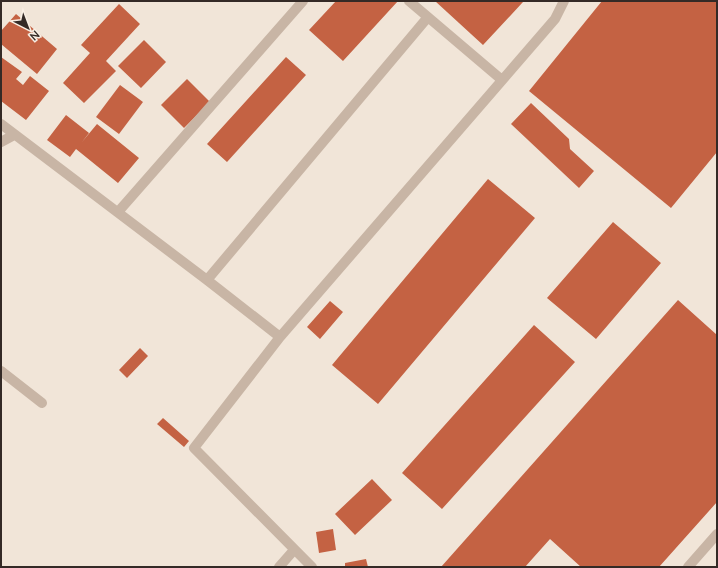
<svg xmlns="http://www.w3.org/2000/svg" width="718" height="568" viewBox="0 0 718 568" font-family="Lato,sans-serif">
<style>
.building{fill:#c46243}
.lines{fill:none;stroke-linecap:round;stroke-linejoin:round}
.minor{stroke:#c8b5a5;stroke-width:10}
</style>
<rect width="100%" height="100%" fill="#f1e5d8"/>
<path class="building" d="M336,1H398L343,61L309,30Z
M435,1H522L523,2L483,45Z
M602,1H717V152L671,208L529,91Z
M119,4L140,24L106,61L116,71L84,103L63,83L90,53L81,45Z
M16,14L57,49L37,74L1,44V31Z
M144,40L166,62L141,88L118,66Z
M1,57L22,72L16,79L23,85L30,76L49,91L26,120L1,101Z
M286,57L306,75L227,162L207,144Z
M187,79L210,102L184,128L161,105Z
M120,85L143,102L119,134L96,117Z
M531,103L569,139L570,149L594,171L579,188L511,124Z
M66,115L89,133L82,142L97,124L139,158L118,183L76,149L70,157L47,140Z
M488,179L535,218L378,404L332,365Z
M613,222L661,263L596,339L547,298Z
M678,300L717,335V502L659,567H581L550,539L525,567H441Z
M330,301L343,312L320,339L307,327Z
M534,325L575,362L442,509L402,473Z
M140,348L148,356L127,378L119,370Z
M163,418L189,441L184,447L157,424Z
M372,479L392,500L355,535L335,514Z
M333,529L336,550L319,553L316,532Z
M366,559L368,567H345V563Z"/>
<g class="lines">
<path class="minor" d="M409,1L502,80
M1,124L207,280L280,337
M1,142L14,135
M118,212L303,1
M207,280L428,17
M1,371L42,403
M279,567L294,550
M312,567L194,448L280,337L555,19L564,1
M688,567L717,534"/>
</g>
<rect width="718" height="568" fill="none" stroke="#342a26" stroke-width="4"/>
<g transform="translate(28 28) rotate(138)" stroke="#f9efe4" stroke-width="3" paint-order="stroke">
<path d="M0-3L7 15L0 10L-7 15Z" fill="#342a26"/>
<text y="-6" font-size="11" font-weight="bold" text-anchor="middle" fill="#342a26">N</text>
</g>
</svg>
